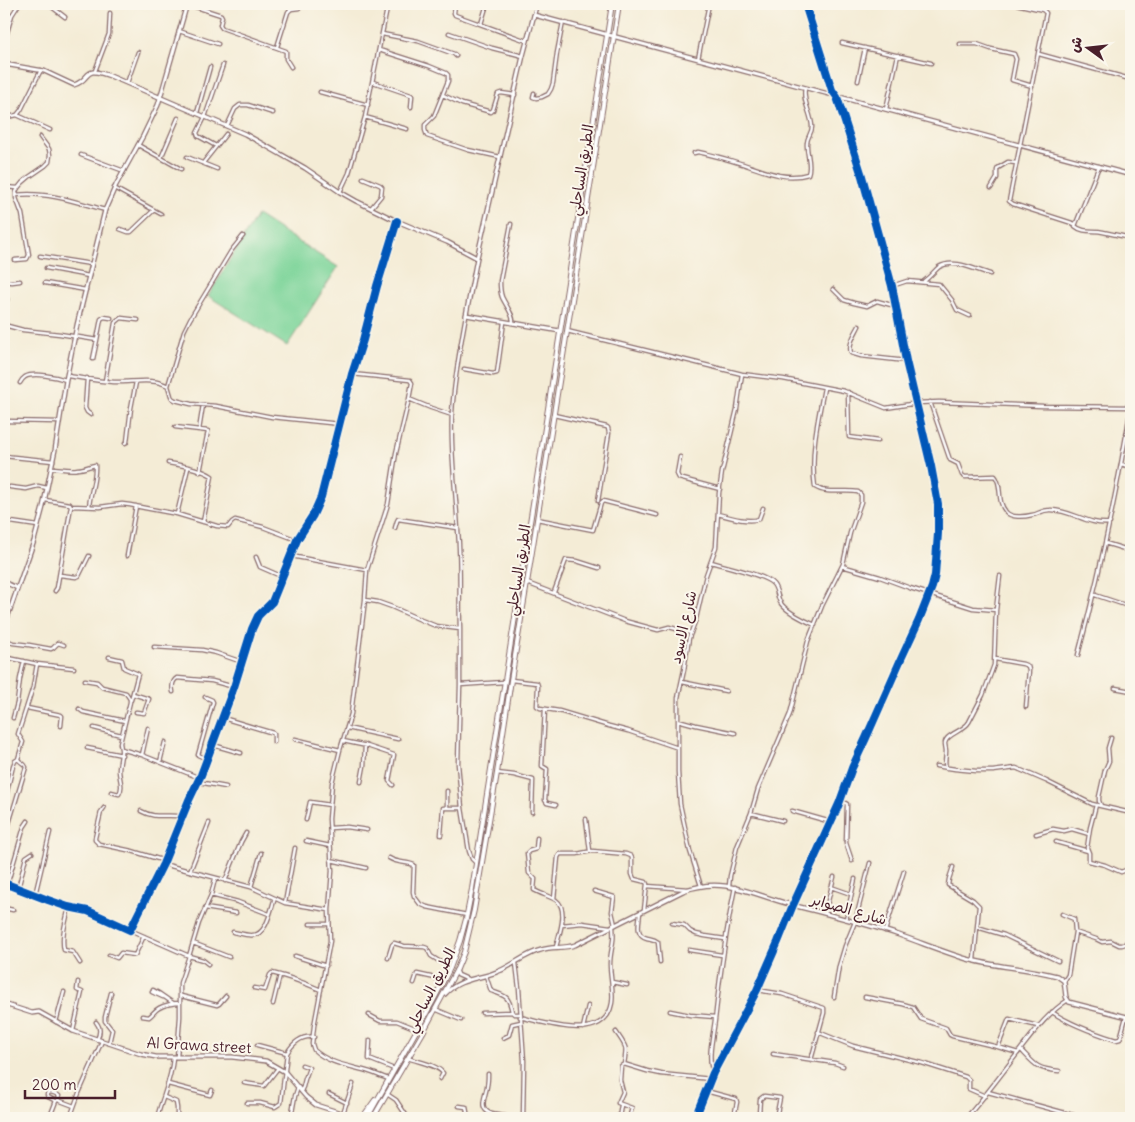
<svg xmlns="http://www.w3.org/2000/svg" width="1135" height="1122" viewBox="0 0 1135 1122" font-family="Delius,'Playpen Sans Arabic',sans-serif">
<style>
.green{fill:#7cd499;stroke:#637a62}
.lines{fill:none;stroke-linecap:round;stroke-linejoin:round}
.minor-casing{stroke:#866767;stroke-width:5}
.tertiary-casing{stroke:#866767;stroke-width:5.5}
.trunk-casing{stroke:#866767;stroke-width:6}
.minor{stroke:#fff;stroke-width:2.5}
.tertiary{stroke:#fff;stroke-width:3}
.trunk{stroke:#fff;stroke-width:4}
.cycleway-casing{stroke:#fbf7ec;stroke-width:11}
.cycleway{stroke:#0057b8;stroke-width:8}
.labels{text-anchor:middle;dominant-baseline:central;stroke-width:4;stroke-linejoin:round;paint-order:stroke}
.street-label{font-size:15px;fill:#4a1f2b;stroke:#fbf7ec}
</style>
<rect width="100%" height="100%" fill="#fbf7ec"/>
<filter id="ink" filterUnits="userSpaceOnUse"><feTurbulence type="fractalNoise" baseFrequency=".02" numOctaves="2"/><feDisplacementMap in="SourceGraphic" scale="10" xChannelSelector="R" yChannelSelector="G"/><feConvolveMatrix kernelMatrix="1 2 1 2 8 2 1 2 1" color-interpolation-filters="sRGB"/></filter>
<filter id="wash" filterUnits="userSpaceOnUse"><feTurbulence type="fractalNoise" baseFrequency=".0096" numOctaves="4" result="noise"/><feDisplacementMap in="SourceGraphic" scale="20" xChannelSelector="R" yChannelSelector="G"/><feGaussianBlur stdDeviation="1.12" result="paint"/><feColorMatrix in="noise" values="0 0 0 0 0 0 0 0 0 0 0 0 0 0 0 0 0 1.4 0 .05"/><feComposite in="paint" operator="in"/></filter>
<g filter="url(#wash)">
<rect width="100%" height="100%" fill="#f4ecd6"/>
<path class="green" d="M257,215L338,267L287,346L208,296Z"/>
</g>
<g filter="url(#ink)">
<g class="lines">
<g class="minor-casing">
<path id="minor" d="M48,4L65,17
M187,4L221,15L222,17L220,25L222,28L286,51V59L291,67
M455,4L454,13L455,15L527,41
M1016,4L1043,10L1046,13L1009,201L1013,204L1075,224
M534,15L537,4
M481,24L487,4
M179,31L218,44
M449,33L492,48L523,56
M382,34L418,41L454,54L456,56
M4,43L12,15L19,4
M842,43L931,63
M960,44H977L991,49L1014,54L1016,59L1012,80L1032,86
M277,47L288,12L291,9L299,8L300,4
M379,50L429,66L446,73L448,75V81L434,116L425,125V130L427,136L468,150L500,157
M1039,54L1130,79
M698,59L709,4
M95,71L109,34L110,13
M858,81L865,48
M373,82L411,95L412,96L411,107
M127,83L138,52
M320,92L368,105
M534,93L533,97L536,98L542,97L548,94L551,89L553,83L557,53L563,22
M443,95L462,104L491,112L493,110L498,94L501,93L515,95
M886,109L898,55
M197,113L210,67
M17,115L21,110L41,70
M365,117L407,129
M4,119L8,117L17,115L50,130
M227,126L235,109L240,105H248L273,113
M138,145L181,169
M216,146L198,136L197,133L205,117L223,65
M694,153L698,152C714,155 729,160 743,164C764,171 786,181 808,174C812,164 806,153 807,143C807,137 812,133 812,127C812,114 802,102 805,88
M81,155L124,171
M187,157L217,169
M161,158L178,118
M203,163L226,134
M1099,166L1075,226C1083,233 1093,230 1103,232C1112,234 1122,236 1131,238
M363,178L380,185L382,187L381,196L371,208
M4,187L18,188
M114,188L161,214
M991,188L997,178V170L998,168L1008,162L1016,163
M340,192L349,173L365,117L388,4
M16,195C45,191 77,202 105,210
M511,224L500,281C500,287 500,292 502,297C506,306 514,315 513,323
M120,229L128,232H131L154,210
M40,256L91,264
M15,260L27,259L29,255L22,214L16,198V192L18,188L22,183L29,177L45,166L49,162L50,155L49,149L40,137
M46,268L89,276
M4,281L12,282L20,281
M924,281C930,277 934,271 939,267C954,258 975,270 990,274
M45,283L86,290
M892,286L907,281L939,284L952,300L957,310L970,316
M833,289L844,300L854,303L867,306L877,301L895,306
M4,316L7,299
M4,325L23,330L60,334L97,340L93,359
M859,326C855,334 848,344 851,353L861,356L906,361
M567,331L742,374L783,379L844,391L886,408L917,403L939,402L1043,406L1131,407
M97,340L101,319L104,317L111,318
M464,369L493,374L497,373L504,322
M352,374L410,380L412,383L409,399
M67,376C82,378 98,381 114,382C130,383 154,377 168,386L171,396L172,398L175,400L191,404L216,406L272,417L340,424
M87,378L85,408L87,412L91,415
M105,381L115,323L121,318L138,320
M20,383C21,381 22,379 25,377C34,372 57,377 66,380
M168,386L184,331L190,319L231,251L243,236
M848,392L849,437L878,441
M930,402L950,460L958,464L962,475L965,477L995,476C1003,485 996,501 1006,512C1011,518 1024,517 1032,515C1039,514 1041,510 1050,510C1070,509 1088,526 1110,523
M554,415L607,427L608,428L609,433L598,501
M4,421L59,422
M175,427L208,431L200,472
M199,430L203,405
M125,443L127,442L131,408L136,382
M4,456L53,461
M680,457L677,474L679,478L720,489
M168,463C181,465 201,469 212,476L203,522
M1121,464L1131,467
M51,468C60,468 69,471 78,469C84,469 89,466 95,465C96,479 90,493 89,507
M10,487L26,489L38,486L47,488
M45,500L70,504L71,506L57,588L55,591
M4,505L6,507
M71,506L100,507L122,504L130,505L145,508L177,514L217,526L228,527L232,522L235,520L263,527L297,540
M177,514L188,468
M718,514C729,517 747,523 759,519L763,508
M537,519L593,530L601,503L603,501L657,515
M4,521L38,526
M395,528L397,521L398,519L458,528
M1105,543L1131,551
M127,556L136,506
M291,556L367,570
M256,557L260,567L283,577
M711,562C724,566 766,575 773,584C777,588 777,596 780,602C785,611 806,621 815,625
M842,566L880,577L910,588L973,608L996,610L994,665L983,695L969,722C964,731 946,734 945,743C945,746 946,749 946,751C946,757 944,762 946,768
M60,575L76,577L79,576L89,556
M4,582L17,588
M527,583L625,621L658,630L669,627L691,633
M554,592L566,560L577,561L599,568
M1095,595L1131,607
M365,599L367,570L388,504L396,453L409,399L431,408L452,415
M996,610L1000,576
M460,629C459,596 461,563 458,530C456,491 450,452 452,413C454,380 460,348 466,315
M4,639L13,643L29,645L51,649L53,648L58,643L64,645
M154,647L202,650L216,653L242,662
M1078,655C1100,573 1117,491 1131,407
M4,657L37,664L33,687L18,734L23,742L18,759C20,763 25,763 26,767L7,830L4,848
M109,657L122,660L124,668L138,674L131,700
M995,659L1023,664L1028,666L1029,670L1026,707
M37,664L74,668
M85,680L97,682L102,687L126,693L130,699V702L120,743L121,749L142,755L200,778
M511,680L537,683L538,686L537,706L540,708L559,711L609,726L628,731L678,748
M682,682L726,691
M460,685L458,764L462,808L469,851L472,859L476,863
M1115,688L1131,691
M173,692C172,687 172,681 177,678L212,681L234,687
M133,694L149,699L144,713L136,712
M205,697L212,700L213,702L198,755L207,759
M27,708L61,715L62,716L61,726
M79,709L83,712L125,721
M545,709L542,766L547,769L545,800L547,803L556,805
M13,718L17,703L20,679L24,661
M223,718L273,733L274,734V742
M678,720L696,725L735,733
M94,728L121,735
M347,728L398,739
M295,739L340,750
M343,741L367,746L394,755L389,781L393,785
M213,745L241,753
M87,748L122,755
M142,755L148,728
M160,762L165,742
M936,766L955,769L976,771H993L1016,768L1046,781L1092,804L1131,813
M497,773L514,775L533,780L532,812
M198,782L226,787
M361,782L364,766L365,745
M447,791V808
M111,792L119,794C124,786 119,779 119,770C119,762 122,756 121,749
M840,800L847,804L846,843L852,861
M4,804L13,766L15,761L18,759
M1096,805L1090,828L1087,848L1089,853V861L1105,865L1121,872L1126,870L1131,871
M1101,806L1099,801V797L1105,770L1109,761L1108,748L1111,738
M104,808L101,812L95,838V840L99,844L132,851L165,861
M141,811C157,820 167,813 183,817
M792,811L831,822
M751,813L783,821
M586,819L590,851
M306,820L310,802L330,805
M330,828L347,827L367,830
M1036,834L1053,829L1064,831L1072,829L1089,834
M441,835L443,808H462
M537,838L536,849L529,851L527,853L529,873L535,879L534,890C541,894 549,896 556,900C569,909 559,935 556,947
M306,841L330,846
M1056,842L1088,851
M389,858C399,864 406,861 414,865L413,892L414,896L420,904L427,907L467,915
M331,860L366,868
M163,864L251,887L285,903L329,910L332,871L329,819L332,783L340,750L351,714L365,600L378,602L392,607L421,620L436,626L460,629V685L504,682
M953,867L949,879L948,885L973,900L979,906L974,960
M190,871L209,823
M225,881L241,842L246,833
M4,883L48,900L68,907L88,911L130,930L163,864L189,800L201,775L234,687L252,629L258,616L272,602L297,540L313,515L321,497L352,374L363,340L377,286L397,221
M7,885L24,827L28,821
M647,886L688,889
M701,886L690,851L680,804L678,772V698L684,670L689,638L696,619L706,575L716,547L719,493L722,472L737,409L742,374
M729,886L730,876L737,847L751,813L758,789L790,714L808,641L822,606L843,564L850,533L861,502V495L858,492C845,489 827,495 815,487C810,454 818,420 824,388
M251,887L261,853
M831,887L851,894
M18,889L26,857L32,853
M594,891L614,897L612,912L615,925
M35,895L50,832
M211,895L238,902L269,914
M554,899L558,857L560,854H577L592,851L626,854L631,856L632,858V874L634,879L646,882L647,884L644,910
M285,903L295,848
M69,907C66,921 61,936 64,950L73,952L80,963
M4,908L13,910
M205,908L236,913
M329,910L330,941L314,1026L312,1044L314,1050C329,1064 351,1066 370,1072C376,1074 382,1077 389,1079
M640,913C639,923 635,935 647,938C651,939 654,939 658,942L660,962
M825,913L834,877
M1062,914L1074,919L1075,932L1068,975L1064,981
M846,919L855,879
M672,923L684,925L690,931L696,934L705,936L725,939
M310,924H329
M562,925L582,923L610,927
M977,927L1004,935L1058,961
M130,930L189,956L199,923L211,895L215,879
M885,931L904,871
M233,932C239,933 247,936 253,935C267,935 271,908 275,898
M1075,932L1096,939L1102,942L1111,941L1119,945H1122L1125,944L1128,940
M193,943L229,957
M689,950L722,955
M109,955L117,958L121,953L135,955L144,936
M295,956L326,966
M388,958L392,945L394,943L404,946L424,947L427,948L431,956L450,968
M516,963L519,988L524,1061L523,1118
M486,976L491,991C506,996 509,996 512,1012L514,1014H520
M612,982L627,985
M414,983L417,974L444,980
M254,988L265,990L270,975L272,973C289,977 305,983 321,990
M153,990L160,994L173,1003
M757,990L782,994L824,1008V1013L811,1060
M152,992L163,997
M181,996L217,1005L219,1004L226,996
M834,997L839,966L845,946L855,922L870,863
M865,997L903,1004L913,1007L921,1019L946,1028L950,1035L952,1036L998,1047L1018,1053
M273,1004L280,975
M435,1009L461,1020
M670,1011L690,1015L715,1017
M1052,1012C1071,1025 1094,1033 1116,1040L1120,1039L1126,1017
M482,1013L512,1012
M369,1015L380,1021H397L417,1029
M142,1016L149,1017C153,1014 155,1010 159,1008C164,1005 174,1003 180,1003
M520,1017C546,1023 605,1044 612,1003C614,990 610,977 610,964C610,956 612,949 613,941C614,936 613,931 613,925
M56,1022L64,992
M96,1022C101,1028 100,1033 97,1040
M583,1028L588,1006
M73,1031L82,992L77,990L78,982
M616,1032C627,1048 627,1046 624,1064L621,1066L620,1080L623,1092L618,1103L632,1108L629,1118
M818,1032L853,1046L922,1063L966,1077L969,1080V1089L985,1096
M503,1038L509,1035L512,1024L521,1022
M370,1040L369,1059L394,1069
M109,1043L112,1030L105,1021V1017L111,993
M257,1045L287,1053
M998,1047L1009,1019L1038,1026
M1021,1050C1036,1066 1037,1069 1059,1071
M773,1054L835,1063L843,1066
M177,1057L180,1017V983L189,956L203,960L208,964
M408,1058C418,1062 436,1064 443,1073L440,1079
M624,1064L647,1071L661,1074L711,1079
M713,1073C707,1057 713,1037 715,1020C720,975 726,931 735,887
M488,1074C488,1078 488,1082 487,1086C486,1096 477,1109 492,1114C499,1116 508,1116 516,1118
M244,1083L264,1086L278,1068
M168,1084L210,1095L212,1090
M301,1091L303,1087L305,1079L309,1068L308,1067L302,1065
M706,1091L736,1099L737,1102L735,1112
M988,1092L1084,1118
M329,1094L347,1103
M387,1094L396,1100L408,1118
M164,1097L176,1102L177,1108V1116
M56,1101L48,1097L47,1095L48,1092C53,1092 56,1093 59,1096L58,1100
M247,1103H260L275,1107L281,1103L287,1053C293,1043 301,1035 314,1037
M459,1106L466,1107L467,1112L466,1118
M343,1113L353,1084
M51,1114L56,1101L58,1100L74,1106
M759,1114L760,1099L764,1096L780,1098L776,1118
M70,1118L79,1093L102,1041
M157,1118C162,1097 172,1079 173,1057
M291,1118L295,1096L298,1087
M619,1118L621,1105
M695,1118L713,1073L757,990L778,942L793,905L839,804L852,768L866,738L901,659L919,620L932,587L935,575L938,533V504L931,466L906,361L892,286L862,176L837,97L832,90L805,4
M966,1118C984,1098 1000,1076 1017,1054C1032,1035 1046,1014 1068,1000"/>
</g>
<g class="tertiary-casing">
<path id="tertiary" d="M4,64L44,71L74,85C93,79 81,65 110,76L245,134L305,168L340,192L356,201L397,221L447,242L477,258
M560,331L466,315L477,258L523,56L534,15L1131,175
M4,627L34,541L43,507L55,450L66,380L77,325L105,210L116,185L143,136L158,105L187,4
M456,970L458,975L467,979
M445,994C461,977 479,980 499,971C512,966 527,953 541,950C552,946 563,949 575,945L683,891C724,876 751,894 789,904C826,914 863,923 899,935C922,943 944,952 967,959C996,967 1027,968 1057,976L1064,981L1066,997L1069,1002L1131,1018
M4,1004L32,1013L39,1012L73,1031L141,1054L156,1057H232L266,1061L285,1072L306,1097L316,1105L354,1117L372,1118"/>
</g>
<g class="trunk-casing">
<path id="trunk" d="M362,1117L365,1114L375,1100
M367,1118L432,1003L450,968L460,941L466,919L472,889L612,4
M373,1118L422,1034L457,969L464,952L474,910L497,773L511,680L527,583L619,4"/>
</g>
<use href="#minor" class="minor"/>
<use href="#tertiary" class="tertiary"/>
<use href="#trunk" class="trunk"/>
<g class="cycleway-casing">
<path id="cycleway" d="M4,883L48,900L68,907L88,911L130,930L163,864L189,800L201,775L234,687L252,629L258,616L272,602L297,540L313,515L321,497L352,374L363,340L377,286L397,221
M695,1118L713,1073L757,990L778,942L793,905L839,804L852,768L866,738L901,659L919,620L932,587L935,575L938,533V504L931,466L906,361L892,286L862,176L837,97L832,90L805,4"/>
</g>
<use href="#cycleway" class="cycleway"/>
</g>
</g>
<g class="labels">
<g class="street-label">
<text transform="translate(581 170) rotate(-81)">الطريق الساحلي</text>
<text transform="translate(518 570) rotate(-81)">الطريق الساحلي</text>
<text transform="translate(683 627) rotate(-77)">شارع الاسود</text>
<text transform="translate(849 909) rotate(16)">شارع الصوابر</text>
<text transform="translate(430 990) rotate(-63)">الطريق الساحلي</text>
<text transform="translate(199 1045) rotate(3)">Al Grawa street</text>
</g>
</g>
<rect width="1135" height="1122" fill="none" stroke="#fbf7ec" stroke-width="20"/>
<g transform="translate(1088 48) rotate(285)" stroke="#fbf7ec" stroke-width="4" paint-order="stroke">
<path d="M0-4L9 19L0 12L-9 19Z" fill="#4a1f2b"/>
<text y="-8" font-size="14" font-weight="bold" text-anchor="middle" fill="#4a1f2b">ش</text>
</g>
<path d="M25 1090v8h90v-8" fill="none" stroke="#4a1f2b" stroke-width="2.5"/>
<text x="32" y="1090" font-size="15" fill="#4a1f2b" stroke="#fbf7ec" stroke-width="4" paint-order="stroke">200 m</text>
</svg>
